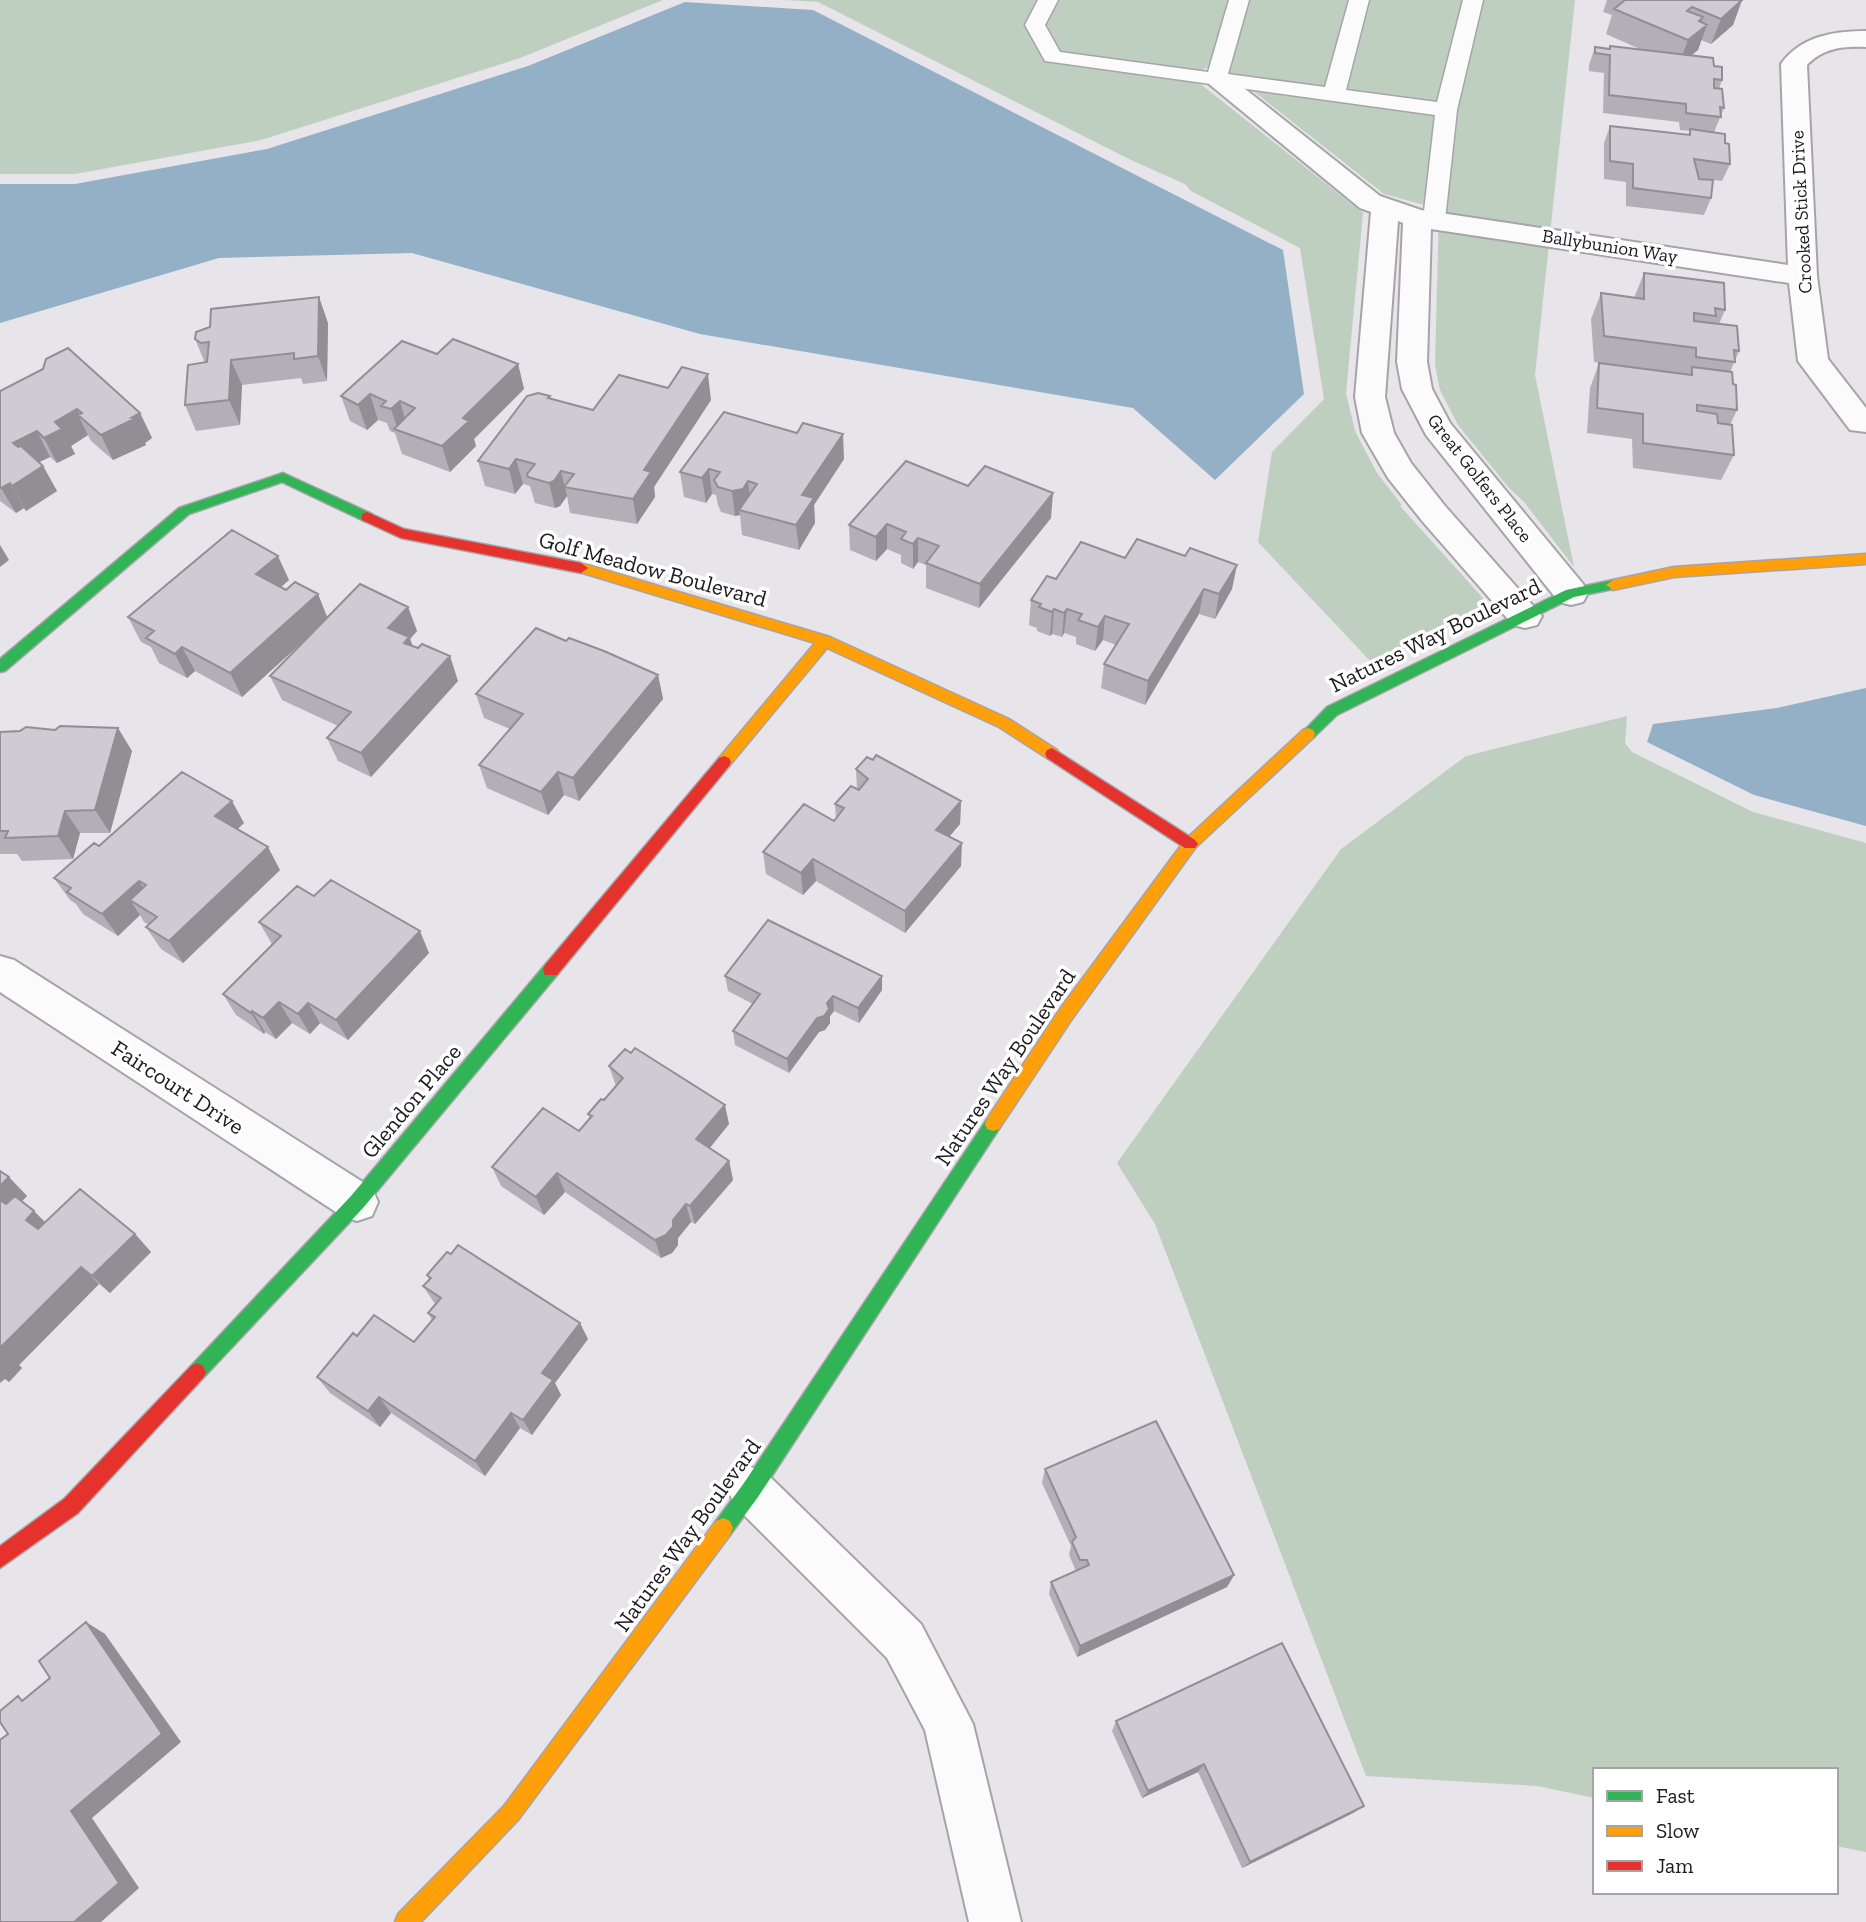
<svg xmlns="http://www.w3.org/2000/svg" width="1866" height="1922" viewBox="0 0 1866 1922" font-family="'Zilla Slab',serif">
<style>
.green{fill:#bfcfbf}
.water{fill:#94b0c6}
.lines{fill:none;stroke-linecap:round;stroke-linejoin:round}
.lane-casing{stroke:#a6a4a9;stroke-width:3}
.street-casing{stroke:#a6a4a9;stroke-width:4}
.fast-casing{stroke:#a6a4a9;stroke-width:3}
.slow-casing{stroke:#a6a4a9;stroke-width:3}
.jam-casing{stroke:#a6a4a9;stroke-width:3}
.lane{fill:#fbfbfc;fill-rule:evenodd}
.street{fill:#fbfbfc;fill-rule:evenodd}
.fast{fill:#30b455;fill-rule:evenodd}
.slow{fill:#ff9f0a;fill-rule:evenodd}
.jam{fill:#e5322d;fill-rule:evenodd}
.wall{fill:#b2afb6}
.shaded-wall{fill:#918e94}
.building{fill:#cfcbd4;stroke:#918e94;stroke-width:2}
.labels{text-anchor:middle;dominant-baseline:central;stroke-width:7;stroke-linejoin:round;paint-order:stroke}
.far-street-label{font-size:19px;fill:#1d1a1f;stroke:#fff}
.street-label{font-size:23px;fill:#1d1a1f;stroke:#fff}
</style>
<rect width="100%" height="100%" fill="#e7e4ea"/>
<path class="green" d="M0,0H663L520,58L261,140L75,174H0Z
M785,0H1575L1535,375L1574,567L1524,502L1509,488L1458,425L1440,390L1435,365L1439,209L1384,194L1219,64L1188,74L1363,213L1346,393L1355,431L1377,473L1402,505L1400,506L1491,607L1373,664L1258,542L1272,452L1324,399L1300,248L1191,191L1185,184L1131,160L818,2Z
M1627,716L1625,743L1632,752L1753,812L1866,843V1852L1836,1846V1770H1595V1798L1537,1786L1366,1776L1155,1224L1117,1163L1341,849L1466,756Z"/>
<path class="water" d="M685,2L813,10L1283,250L1304,394L1215,480L1133,408L700,334L412,253L219,258L0,323V184H75L267,149L528,66Z
M1866,688V826L1754,795L1647,742L1653,724L1777,708Z"/>
<g class="lines">
<g class="lane-casing">
<path id="lane" d="M1038,0H1058L1045,25L1060,52L1208,72L1229,0H1249L1228,74L1325,87L1349,0H1369L1346,90L1437,102L1463,0H1483L1457,110L1445,220L1442,225H1426L1423,220L1435,115L1045,61L1025,25Z"/>
</g>
<g class="street-casing">
<path id="street" d="M1866,31V47C1843,46 1823,48 1807,65L1817,276L1828,359L1866,408V432L1850,430L1798,361L1789,283L1431,229L1427,362L1432,389L1450,423L1583,584L1588,593L1583,602L1571,605L1559,602L1426,435L1402,389L1397,362L1403,223L1398,221L1385,397L1394,433L1411,463L1445,506L1542,616L1537,625L1525,628L1513,625L1423,522L1388,478L1362,433L1355,397L1371,212L1360,208L1203,79L1207,73L1216,71L1225,73L1380,196L1421,210L1788,265L1781,64C1801,36 1834,31 1866,31Z
M0,956L14,960L372,1188L378,1202L372,1216L357,1221L342,1216L0,992Z
M751,1467L767,1474L921,1624L973,1724L1021,1922H969L925,1730L887,1658L735,1506L728,1490L735,1474Z"/>
</g>
<g class="fast-casing">
<path id="fast" d="M283,473L372,514L374,517L367,522L362,520L282,482L189,514L5,671L0,672V659L179,508Z
M1613,580L1620,585L1618,588L1574,597L1337,715L1313,738H1303L1301,734L1327,707L1566,590Z
M551,963L557,965L559,970L557,975L363,1208L203,1378L197,1381L191,1378L188,1372L191,1366L351,1196L545,965Z
M993,1117L999,1119L1001,1124L999,1129L758,1497L730,1535L723,1538L716,1535L713,1528L716,1521L744,1483L987,1119Z"/>
</g>
<g class="slow-casing">
<path id="slow" d="M1866,554V564L1674,577L1613,590L1606,585L1613,580L1674,567Z
M581,563L830,637L1009,719L1057,750L1059,754L1057,758H1047L999,727L827,648L729,766H719L717,762L719,758L815,643L576,571L574,568Z
M1308,728L1313,730L1315,734L1313,738L1195,848L1072,1019L999,1129L993,1131L987,1129L985,1124L987,1119L1060,1009L1185,840L1303,730Z
M723,1518L730,1521L733,1528L730,1535L518,1820L421,1922H395L398,1914L504,1806L716,1521Z"/>
</g>
<g class="jam-casing">
<path id="jam" d="M367,512L404,529L581,563L588,568L581,573L401,538L362,520V514Z
M1052,748L1195,840L1198,844L1195,848H1185L1047,758L1045,754L1047,750Z
M724,756L729,758L731,762L729,766L557,975H545L543,970L545,965L719,758Z
M197,1363L203,1366L206,1372L203,1378L78,1513L0,1568V1546L64,1499L191,1366Z"/>
</g>
<use href="#lane" class="lane"/>
<use href="#street" class="street"/>
<use href="#fast" class="fast"/>
<use href="#slow" class="slow"/>
<use href="#jam" class="jam"/>
</g>
<path class="wall" d="M1607,0H1742L1733,25L1711,44L1701,40L1698,50L1691,56L1714,66L1722,80L1719,89L1724,108L1714,132L1725,143L1730,164L1722,181L1699,178L1711,198L1704,215L1626,206V182L1604,179V143L1610,126L1688,135L1690,131L1680,130L1679,122L1603,113L1604,73L1589,71V65L1595,47L1609,49L1610,46L1642,50L1606,34L1612,15L1603,12Z
M1644,273L1725,310L1719,324L1739,351L1730,372L1737,410L1730,425L1734,455L1721,480L1633,468L1632,439L1587,433L1590,388L1599,363L1685,374L1594,362L1591,319L1601,293L1634,298Z
M328,323L327,381L303,384L301,378L242,385L240,425L196,431L185,405L205,363L195,339Z
M437,354L518,364L524,389L474,439L476,446L450,472L402,454L395,433L390,431L387,423L378,420L367,430L350,421L341,396Z
M0,391L140,413L152,438L145,443L146,445L113,460L91,441L88,435L71,446L75,454L57,463L50,457L39,462L43,466L57,491L26,511L24,508L16,513L0,501Z
M550,396L551,399L593,410L711,400L654,487L655,497L637,524L570,513L567,496L560,506L555,508L535,503L530,486L523,484L515,494L485,486L478,461Z
M797,433L844,459L814,505L815,523L799,550L742,535L740,515L735,516L721,512L718,505L716,495L712,494L706,503L684,497L680,472Z
M968,486L1051,518L979,608L926,588V565L918,562L913,569L901,563V555L887,549L876,561L850,550L849,525Z
M1125,558L1232,589L1215,619L1199,614L1145,705L1101,688L1104,664L1116,645L1103,640L1095,651L1076,644V637L1064,633L1062,637L1052,634L1050,636L1037,631V628L1029,625L1031,600L1056,579Z
M289,580L281,587L286,590L318,594L327,618L408,607L417,631L410,639L413,646L458,681L371,777L338,761L327,738L338,726L282,700L270,676L312,633L242,697L195,671L187,678L159,663L151,647L141,642L128,617Z
M566,641L658,675L663,699L579,801L564,795L548,815L487,788L479,765L510,729L484,718L476,694Z
M0,732L132,751L110,833H80L73,859L22,861L17,854H0Z
M856,769L961,801L960,824L949,837L961,866L905,933L816,881L803,895L766,874L763,852L834,821L836,818L835,804L857,789Z
M244,823L237,829L280,870L183,963L161,949L146,927L149,925L144,922L140,915L118,936L83,914L76,904L70,900L54,878L99,846Z
M314,896L429,953L348,1040L320,1023L310,1034L292,1023L276,1039L265,1032L264,1034L236,1015L223,994L272,944L259,922Z
M725,976H882V990L859,1023L834,1011L830,1016V1023L825,1030L819,1032L789,1073L735,1045L733,1031L753,1004L728,991Z
M609,1066L729,1124L709,1148L729,1161L733,1180L695,1224L691,1222L678,1238V1245L672,1253L661,1258L565,1192L544,1215L501,1186L492,1167L579,1131L590,1119L588,1114L604,1100L616,1086Z
M0,1171L27,1196L21,1202L45,1222L135,1234L151,1252L110,1293L99,1284L19,1365L22,1368L9,1382L5,1379Z
M427,1275L588,1339L555,1383L561,1395L532,1435L520,1428L485,1476L391,1413L380,1427L330,1393L317,1377L357,1336L414,1342L432,1320L428,1313L435,1304L423,1286L429,1280Z
M1045,1469L1234,1575L1227,1587L1077,1657L1049,1594L1051,1582L1076,1571L1069,1555L1071,1546L1042,1483Z
M1116,1721L1364,1806L1353,1813L1242,1868L1198,1772L1142,1798L1112,1731Z"/>
<path class="shaded-wall" d="M1742,0L1733,25L1711,44L1721,19Z
M1703,17L1698,32L1707,25L1698,50L1679,65L1688,40L1699,21Z
M319,297L328,323L327,381L318,356Z
M231,360L242,385L240,425L229,400Z
M518,364L524,389L474,439L476,446L450,472L442,446L463,418Z
M708,374L711,400L654,487L655,497L637,524L633,499L644,470Z
M370,394L378,420L367,430L358,405Z
M400,401L407,427L398,430L391,409Z
M77,409L81,417L78,415L88,435L71,446L75,454L57,463L44,438L55,422Z
M140,413L152,438L145,443L146,445L113,460L101,435Z
M37,431L50,457L27,468L13,443Z
M843,434L844,459L814,505L815,523L799,550L796,525L802,495Z
M516,459L523,484L515,494L509,469Z
M43,466L57,491L26,511L12,486Z
M709,469L712,494L706,503L702,478Z
M561,471L567,496L560,506L555,508L549,483Z
M748,481L751,506L739,510L740,515L735,516L732,491Z
M10,483L24,508L16,513L1,488Z
M1053,493L1051,518L979,608L980,584Z
M887,524V549L876,561V537Z
M918,538V562L913,569V544Z
M0,545L9,560L0,567Z
M278,556L289,580L267,599L256,574Z
M1237,565L1232,589L1215,619L1219,594Z
M1204,589L1199,614L1145,705L1148,681Z
M318,594L328,619L242,697L230,673Z
M408,607L417,631L410,639L418,661L388,628Z
M1054,609L1052,634L1050,636L1052,612Z
M1067,609L1064,633L1062,637L1064,613Z
M1105,616L1103,640L1095,651L1098,627Z
M182,647L195,671L187,678L175,654Z
M450,656L458,681L371,777L361,753Z
M658,675L663,699L579,801L573,778Z
M118,728L132,751L110,833L95,810Z
M558,772L564,795L548,815L541,792Z
M232,801L244,823L227,839L215,816Z
M961,801L960,824L936,852V830Z
M65,811L80,833L73,859L58,836Z
M962,843L961,866L905,933V911Z
M268,847L280,870L183,963L169,941Z
M813,859L816,881L803,895L801,873Z
M139,881L153,903L130,900L140,915L118,936L102,914Z
M420,931L429,953L348,1040L336,1020Z
M882,976V990L859,1023L858,1008Z
M833,996L834,1011L830,1016V1023L825,1030L819,1032L789,1073L787,1059Z
M279,1002L292,1023L276,1039L263,1018Z
M308,1003L320,1023L310,1034L298,1014Z
M252,1011L265,1032L264,1034L251,1013Z
M725,1105L729,1124L701,1159L696,1139Z
M729,1161L733,1180L695,1224L690,1206Z
M557,1173L565,1192L544,1215L536,1197Z
M9,1177L27,1196L11,1212L0,1201V1186Z
M686,1204L691,1222L678,1238V1245L672,1253L661,1258L655,1240Z
M34,1211L52,1229L44,1238L26,1220Z
M135,1234L151,1252L110,1293L92,1276Z
M81,1267L99,1284L19,1365L22,1368L9,1382L5,1379L0,1383V1348Z
M580,1323L588,1339L555,1383L561,1395L532,1435L523,1420L542,1373Z
M379,1397L391,1413L380,1427L368,1411Z
M511,1413L520,1428L485,1476L475,1461Z
M1234,1575L1227,1587L1077,1657L1080,1646Z
M86,1622L105,1634L181,1742L92,1818L139,1888L101,1922H74L71,1811Z
M1204,1764L1198,1772L1142,1798L1148,1791Z
M1364,1806L1353,1813L1242,1868L1250,1862Z"/>
<path class="building" d="M1625,0H1742L1721,19L1692,7L1687,11L1703,17L1699,21L1707,25L1688,40L1614,9Z
M1610,46L1713,58L1714,66L1722,67V80L1714,79V88L1722,89L1724,108L1720,107L1721,117L1686,113V104L1609,95L1610,55L1595,53V47L1610,49Z
M1610,126L1690,135V129L1725,134V143L1729,144L1730,164L1694,159L1699,179L1713,180L1711,198L1633,188V164L1610,161Z
M1644,273L1724,283L1725,310L1715,308L1716,316L1694,313V321L1737,326L1739,351L1734,350L1735,362L1696,357V348L1604,336L1601,293L1644,299Z
M319,297L318,356L294,359V353L231,360L229,400L185,405L188,365L207,362L209,342L201,343L195,339L196,332L210,327L211,309Z
M453,339L518,364L463,418L469,421L442,446L394,429L415,408L400,401L391,409L381,406L386,401L370,394L358,405L341,396L402,341L437,354Z
M68,348L140,413L131,418L134,419L101,435L78,415L82,413L77,409L55,422L62,429L44,438L37,431L13,443L18,447L21,446L43,466L12,486L10,483L1,488L0,487V391L43,369L46,359Z
M1599,363L1692,375V367L1732,372L1733,384L1736,385L1737,410L1697,405V411L1717,414L1718,423L1732,425L1734,455L1643,443V414L1597,408Z
M682,367L708,374L644,470L651,472L633,499L564,487L574,474L561,471L554,481L549,483L528,477L527,474L535,464L516,459L509,469L478,461L527,396L538,393L550,396L548,398L593,410L619,375L668,388Z
M724,412L797,433L803,423L843,434L802,495L814,498L796,525L739,510L757,484L748,481L743,489L732,491L718,487L714,480L720,472L709,469L702,478L680,472Z
M906,461L968,486L985,466L1053,493L980,584L926,563L939,546L918,538L913,544L901,539L906,532L887,524L876,537L849,525Z
M232,530L278,556L256,574L286,590L295,582L318,594L230,673L182,647L175,654L146,638L154,631L128,617Z
M1137,539L1185,556L1190,548L1237,565L1219,594L1204,589L1148,681L1104,664L1129,624L1105,616L1098,627L1078,620L1082,614L1067,609L1064,613L1054,609L1052,612L1039,607L1041,604L1031,600L1047,576L1056,579L1081,542L1125,558Z
M360,584L408,607L388,628L409,637L404,643L418,648L422,644L450,656L361,753L327,738L351,712L270,676Z
M536,628L566,641L569,638L604,651L658,675L573,778L558,772L541,792L479,765L523,714L476,694Z
M60,726L118,728L95,810L65,811L58,836L5,838L8,831H0V732L20,731L26,727L55,730Z
M876,755L961,801L936,830L962,843L905,911L813,859L801,873L763,852L804,804L834,821L844,808L835,804L851,786L859,790L868,779L856,769L867,757L873,760Z
M182,772L232,801L215,816L268,847L169,941L146,927L157,917L130,900L146,885L139,881L102,914L67,892L71,888L54,878L94,843L99,846Z
M331,880L420,931L336,1020L308,1003L298,1014L279,1002L263,1018L252,1011L251,1013L223,994L281,936L259,922L297,886L314,896Z
M768,920L882,976L858,1008L833,996L827,1003L829,1009L824,1016L817,1018L787,1059L733,1031L760,994L725,976Z
M635,1048L725,1105L696,1139L729,1161L690,1206L686,1204L673,1220V1227L666,1235L655,1240L557,1173L536,1197L492,1167L543,1108L579,1131L592,1116L588,1114L601,1099L604,1100L623,1078L609,1066L625,1049L631,1053Z
M0,1171L9,1177L0,1186Z
M80,1189L135,1234L92,1276L81,1267L0,1348V1200L6,1204L15,1196L34,1211L26,1220L38,1229Z
M458,1245L580,1323L542,1373L553,1380L523,1420L511,1413L475,1461L379,1397L368,1411L317,1377L353,1333L357,1336L374,1315L414,1342L435,1317L428,1313L441,1298L423,1286L431,1278L427,1275L447,1252L451,1254Z
M1156,1421L1234,1575L1080,1646L1051,1582L1089,1565L1087,1560H1080L1072,1542L1076,1537L1045,1469Z
M86,1622L162,1734L71,1811L119,1883L74,1922H0V1740L8,1734L0,1722V1711L18,1696L22,1701L50,1678L39,1661Z
M1282,1643L1364,1806L1250,1862L1204,1764L1148,1791L1116,1721Z"/>
<g class="labels">
<g class="far-street-label">
<text transform="translate(1801 212) rotate(-93)">Crooked Stick Drive</text>
<text transform="translate(1610 246) rotate(9)">Ballybunion Way</text>
<text transform="translate(1480 478) rotate(52)">Great Golfers Place</text>
</g>
<g class="street-label">
<text transform="translate(653 569) rotate(15)">Golf Meadow Boulevard</text>
<text transform="translate(1435 635) rotate(-26)">Natures Way Boulevard</text>
<text transform="translate(1005 1067) rotate(-56)">Natures Way Boulevard</text>
<text transform="translate(178 1087) rotate(33)">Faircourt Drive</text>
<text transform="translate(411 1101) rotate(-50)">Glendon Place</text>
<text transform="translate(687 1535) rotate(-54)">Natures Way Boulevard</text>
</g>
</g>
<rect x="1593" y="1768" width="245" height="126" fill="#ffffff" stroke="#a5a3a5" stroke-width="2"/>
<rect x="1607" y="1791" width="35" height="10" fill="#30b455" stroke="#a5a3a5" stroke-width="2"/>
<text x="1656" y="1803" font-size="21" fill="#1d1a1f">Fast</text>
<rect x="1607" y="1826" width="35" height="10" fill="#ff9f0a" stroke="#a5a3a5" stroke-width="2"/>
<text x="1656" y="1838" font-size="21" fill="#1d1a1f">Slow</text>
<rect x="1607" y="1861" width="35" height="10" fill="#e5322d" stroke="#a5a3a5" stroke-width="2"/>
<text x="1656" y="1873" font-size="21" fill="#1d1a1f">Jam</text>
</svg>
